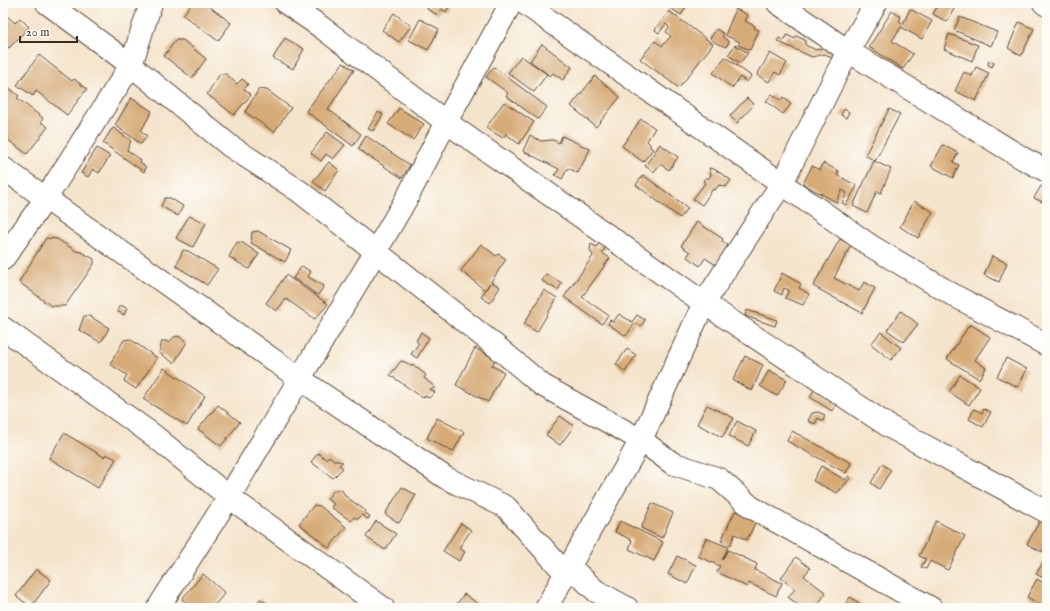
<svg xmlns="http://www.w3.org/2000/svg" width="1050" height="611" viewBox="0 0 1050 611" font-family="'IM FELL English',serif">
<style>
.building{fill:#d7ab78}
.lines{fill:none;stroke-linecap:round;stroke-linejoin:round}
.minor-casing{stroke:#574638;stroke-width:24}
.minor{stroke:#fff;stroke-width:22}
</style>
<rect width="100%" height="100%" fill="#fdfcf7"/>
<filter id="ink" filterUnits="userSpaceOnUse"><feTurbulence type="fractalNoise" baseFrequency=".025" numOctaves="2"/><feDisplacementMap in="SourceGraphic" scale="8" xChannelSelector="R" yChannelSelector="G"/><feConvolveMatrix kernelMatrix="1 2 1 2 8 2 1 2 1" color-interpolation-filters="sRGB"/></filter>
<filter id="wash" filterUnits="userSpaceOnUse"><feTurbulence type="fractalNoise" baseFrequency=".012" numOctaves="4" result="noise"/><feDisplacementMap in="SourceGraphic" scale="16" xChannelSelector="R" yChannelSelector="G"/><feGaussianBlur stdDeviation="0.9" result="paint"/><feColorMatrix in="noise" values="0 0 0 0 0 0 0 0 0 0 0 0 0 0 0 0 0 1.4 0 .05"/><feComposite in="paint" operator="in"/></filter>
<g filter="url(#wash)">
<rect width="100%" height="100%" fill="#f5e4cc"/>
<g id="blocks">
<path class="building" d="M192,3H205L231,23L218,41L183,15Z
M431,3H451L446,12L441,9L438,15L427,9Z
M669,3H689L681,15L667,6Z
M939,3H957L947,22L933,14Z
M736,9L748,15L745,21L755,26L754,28L759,30L750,50L738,45L740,42L725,35Z
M910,9L932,21L922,39L901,27L892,41L913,54L903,69L869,47L892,11L901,17L899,21L903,24Z
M669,11L713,44L679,88L640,59L655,41L662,46L671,36L666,32L669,27L666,24L659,33L655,30Z
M394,13L411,26L399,42L382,30Z
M6,15L15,23L20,18L29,27L9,48L3,43V19Z
M960,17L997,32L991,46L954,30Z
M420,19L439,29L428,50L409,40Z
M1019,22L1034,29L1021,56L1008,48Z
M717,29L724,34L722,36L729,42L726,47L716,43L710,38Z
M949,34L978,45L972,61L944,49Z
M787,35L795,39L796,36L805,40V45L816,50L825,47L838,55L834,60L825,54L812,57L777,41L779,38L784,41Z
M285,38L304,49L293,69L273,58Z
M176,40H183L206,59L192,78L164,56Z
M542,44L572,67L563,80L553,73L550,76L530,61Z
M735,45L748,53L740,63L728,55Z
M770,53L787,63L780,75L775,72L769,82L757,75Z
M39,55L72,81L74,79L87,89L67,115L36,91L33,96L17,85Z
M521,56L547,74L534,92L508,73Z
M725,57L751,76L747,82L740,77L732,88L713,73Z
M989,60L994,63L992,67L988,65Z
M343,63L354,70L328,109L361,134L353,146L306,111Z
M494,67L547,107L538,119L506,96L508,93L486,77Z
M976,67L989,73L976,101L955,91L964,72L972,76Z
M220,74H226L237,84L242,79L248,84L244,89L251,95L234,115L207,94Z
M595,76L620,97L596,127L571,106Z
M9,88L19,96L17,98L43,118L41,122L48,127L27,154L3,136V96Z
M259,89L267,90L291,108L274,132L245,112Z
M772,94L781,101L783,97L791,104L783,114L766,101Z
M131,98L152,111L141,131L147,136L141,144L115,125Z
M747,98L754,105L737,123L730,116Z
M504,102L534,122L519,144L506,134L503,138L486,128Z
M399,108L424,124L413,140L388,124Z
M844,109L849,112L846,118L841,115Z
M889,109L900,114L875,161L865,155Z
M378,112L383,115L373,131L368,129Z
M641,119L655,128L647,141L650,144V147L653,149L643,162L622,146Z
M114,128L131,141L127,150L141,160L140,162L146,167L144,172L103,143L111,130Z
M327,132L345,145L333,159L326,154L321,161L311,153Z
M530,135L541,141L553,140L559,143L562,136L590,149L578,173L568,168L562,179L555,175L559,169L523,151Z
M366,136L410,165L402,178L358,149Z
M660,144L678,157L669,170L660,164L654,172L645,166Z
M943,145L958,153L953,162L959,165L953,178L931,166Z
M97,148L110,156L99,173L93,169L88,177L81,173Z
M874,161L891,169L881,193L877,191L867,213L853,206Z
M329,162L339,170L325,191L313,181Z
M823,163L839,171L837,175L857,186L846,205L842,203L847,193L842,190L836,202L803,184L812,166L819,170Z
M709,168L714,169L731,180L726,187L719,185L715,190L713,189L702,205L693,199L705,183L703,181L706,177L708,179L711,175Z
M643,175L688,208L680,218L636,185Z
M1041,186L1047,189V204L1034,198Z
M165,198H170L183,206L178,216L161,206Z
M914,201L933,212L918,238L900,227Z
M189,216L206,223L193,247L176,238Z
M697,222L723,239L722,241L728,245L716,265L705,258L700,266L687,257L690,252L681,246Z
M258,231L291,250L285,262L251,243L252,232Z
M46,238L57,239L76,251L81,252L94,259V264L65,306H51L19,282Z
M840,239L851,245L834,278L859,291L864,282L875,288L862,313L813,286Z
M237,242L243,243L259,254L249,269L229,257Z
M599,243L606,247L602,253L610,258L582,297L608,315L602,324L564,297L593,256L590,250L591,244L597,247Z
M481,244L496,256L499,254L506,259L491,282L500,287L490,303L481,297L490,283L485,290L461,271Z
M183,250L188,251L218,269L207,285L176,266Z
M992,256L1007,263L999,282L984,275Z
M302,266L311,272L308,277L324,286L318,295L293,278Z
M782,273L801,284L799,288L809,294L803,305L785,298L789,290L784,288L782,295L774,291Z
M546,274L562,283L558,290L542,281Z
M286,275L328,304L315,319L286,299L276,311L266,303Z
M544,290L557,298L537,332L524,324Z
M120,305L127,308L124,315L117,311Z
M747,310L777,320L775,326L745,316Z
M901,311L918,324L904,342L887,330Z
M619,314L632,322L637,315L645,320L641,326L635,323L626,336L608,324L610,320L613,322Z
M84,316H89L109,328L103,339L100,342L79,330Z
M970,324L990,337L975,360L986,368L979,379L947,359Z
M421,332L429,338L417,358L411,354L419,343L416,341Z
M881,332L901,348L891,360L871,344Z
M178,336L187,342L174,363L159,353L162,341H166L169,343L174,337Z
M130,339L157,358L136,389L124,381L127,375L110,364L124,340Z
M475,348L495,359L492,366L504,372L488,402L456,385Z
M627,349L636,355L625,372L616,364Z
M745,356L763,365L752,391L733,380Z
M1006,358L1027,369L1018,387L997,377Z
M401,361L405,362L411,366L412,364L426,375L424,378L436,388L430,389L435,392L429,398L425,396L423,398L390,375Z
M164,368L205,396L187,426L143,399Z
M769,370L787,380L777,396L760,386Z
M960,375L980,388L969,405L949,392Z
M815,389L837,403L832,411L810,397Z
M218,405L240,422L221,446L198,429Z
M707,405L734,418L722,437L697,424Z
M974,409L982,413L984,409L991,412L983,427L969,419Z
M818,412L825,415L823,421L818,418L815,424L808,421L812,413Z
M560,416L574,426L560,445L546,435Z
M437,418L464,432L453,452L427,438Z
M737,421L756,431L748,446L729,436Z
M792,431L851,463L846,473L787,441Z
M64,433L104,457L106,454L116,459L98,488L49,458Z
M318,453L326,459L329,456L334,460L343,462L339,465L343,468L333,478L311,462Z
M882,464L891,470L879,489L871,483Z
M821,466L845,480L849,476L851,478L847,481V482L837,493L813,481Z
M402,487L416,495L399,523L385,514Z
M334,490H342L345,496L366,511L365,513L370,516L368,519L362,515L358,519L354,517L351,521L331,507L334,504L327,499Z
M652,503L673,513L662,538L641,528Z
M314,505L320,506L346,527L329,548L299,524Z
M735,511L756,521L747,540L735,534L730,545L721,541Z
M1041,519L1047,522V542L1042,552L1027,544Z
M376,521L396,534L385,550L366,537Z
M620,521L663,542L654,561L629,549L632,540L615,532Z
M936,521L965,536L948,570L930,561L926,569L921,567L926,559L919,556Z
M461,523L471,530L459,548L465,552L459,561L443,551Z
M706,538L728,547L722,560L728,550L757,564L755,570L782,583L776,596L749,583L747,587L717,572L720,566L698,556Z
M677,556L696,565L687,584L668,574Z
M796,557L810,568L804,576L826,593L815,608H802L788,597L795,589L781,578Z
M1044,561L1047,563V580L1036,574Z
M36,569L51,580L31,607L16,596Z
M203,574L225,593L212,608L199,605L196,608H192L182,599Z
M1037,579L1047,585V603L1044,607L1027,597Z
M464,594L481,606L479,608H454Z
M850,597L862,605L861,608H843Z
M260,599L275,608H254Z"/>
</g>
</g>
<g filter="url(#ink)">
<use href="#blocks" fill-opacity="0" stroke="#574638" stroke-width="1"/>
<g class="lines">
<g class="minor-casing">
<path id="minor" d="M47,3L131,65L230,146L299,191L497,347L542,385L641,440L672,463L719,479L751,507L931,608
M286,3L321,27L446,122L704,303L890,427L1047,512
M524,3L871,246L955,296L1047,345
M778,3L848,51L1024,159L1047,171
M1044,3L1047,5
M3,168L300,379L446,478L506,507L566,574
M3,259L46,198L131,65L151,3
M3,328L153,435L229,497L383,608
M570,567L596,591L627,608
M158,608L229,497L376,251L408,196L446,122L511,3
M546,608L641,440L704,303L782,183L848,51L876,3"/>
</g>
<use href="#minor" class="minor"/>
</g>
</g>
<rect width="1050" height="611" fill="none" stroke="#fdfcf7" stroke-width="16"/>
<path d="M20 36v6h57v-6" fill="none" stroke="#3b2a1e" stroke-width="2"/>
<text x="26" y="36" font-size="12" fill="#3b2a1e" stroke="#fdfcf7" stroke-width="3" paint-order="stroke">20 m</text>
</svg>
